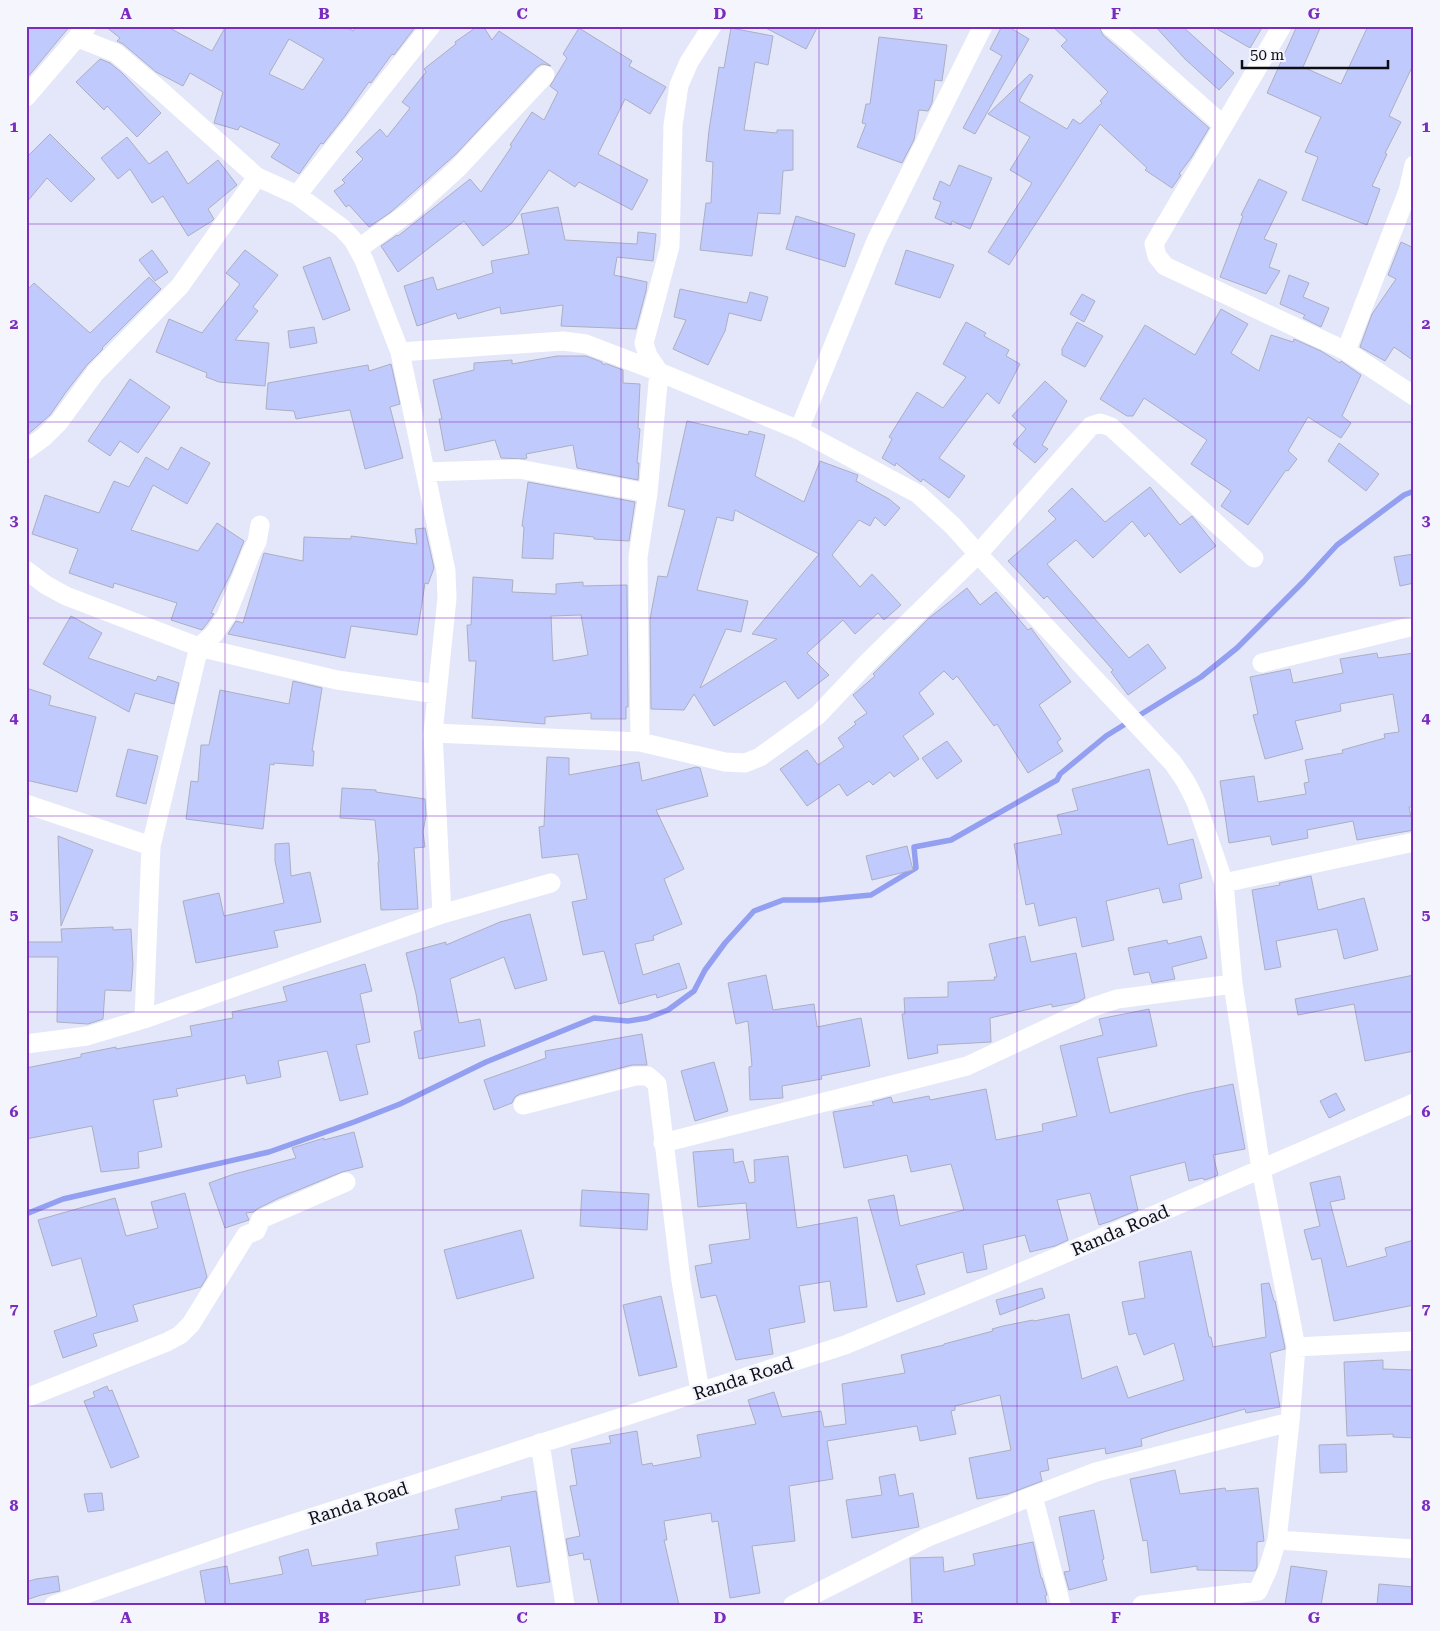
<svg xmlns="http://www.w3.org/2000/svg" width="1440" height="1631" viewBox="0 0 1440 1631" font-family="'Roboto Serif',serif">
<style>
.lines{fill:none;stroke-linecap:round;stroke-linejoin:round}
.stream{stroke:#939ff1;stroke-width:5.5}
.building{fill:#c1cafd;stroke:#acafc0;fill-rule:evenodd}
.street{stroke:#fff;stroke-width:19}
.grid{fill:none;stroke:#7b2cbf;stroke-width:1;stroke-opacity:0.55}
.labels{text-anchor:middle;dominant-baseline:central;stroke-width:5;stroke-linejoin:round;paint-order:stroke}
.street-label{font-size:18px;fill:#0d0e14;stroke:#f4f5fd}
.neatline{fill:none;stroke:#7b2cbf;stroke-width:2}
.grid-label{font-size:16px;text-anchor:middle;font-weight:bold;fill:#7b2cbf}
</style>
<rect width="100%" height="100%" fill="#e4e7fa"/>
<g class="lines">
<path class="stream" d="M26,1214L63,1199L269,1152L354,1122L400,1104L486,1062L594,1018L628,1021L647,1018L668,1010L694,991L705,970L725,943L754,911L783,900H818L871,895L916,868L914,847L951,840L1057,780L1060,774L1106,736L1201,677L1237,648L1304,581L1337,545L1404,495L1414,491"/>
</g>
<path class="building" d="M26,26H70L26,79Z
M105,26H166L212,51L226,26H345L353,31L357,26H416L394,55L392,54L371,83L369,82L345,116L323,144L321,143L299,174L271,157L280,144L240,126L238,130L214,123L223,92L190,73L183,86L156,72L123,44L117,41L120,38ZM289,39L324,59L303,90L269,74Z
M478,26H483L492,40L499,31L551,66L542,64L537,67L457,153L391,212L369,227L349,205L346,207L334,191L345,183L342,180L363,159L356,152L380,129L387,137L410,108L402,102L426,72L424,69L456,44L455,42Z
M762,26H818L806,49Z
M1002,26H1007L1029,39L975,134L963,128L1002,56L990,49Z
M1052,26H1099L1103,35L1209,128L1191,158L1179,174L1181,175L1172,188L1145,170L1147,168L1100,124L1009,265L988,252L1032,183L1010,170L1030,137L988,114L1030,74L1033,76L1019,101L1067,129L1073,119L1080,124L1102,103L1100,101L1108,92L1061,46L1067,40Z
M1155,26H1182L1234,73L1219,90L1185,59Z
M1212,26H1263L1250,48Z
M1297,26H1321L1303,67L1341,84L1368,26H1414V63L1389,116L1401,122L1385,153L1387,154L1372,186L1380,189L1367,225L1302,200L1318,157L1305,152L1321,117L1267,93Z
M579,28L632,61L629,66L666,87L650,114L625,99L599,152L598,154L648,180L632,210L579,182L575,187L549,170L512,223L483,246L464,221L398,272L381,246L397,235L398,236L470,179L481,192L512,146L510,145L532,112L544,120L558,92L550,86L567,58L563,54Z
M731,28L773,36L768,65L755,62L744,130L777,133V130H793V170L783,171L780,214L758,213L752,256L700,250L706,203H711L713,162L706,161L709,130L719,67L724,68Z
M879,37L947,45L942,81L935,80L932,103L928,111L919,110L914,140L902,163L857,147L866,124L862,123L866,104H870Z
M100,59L110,63L121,72L161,113L137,137L107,106L104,110L76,82Z
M50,134L95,179L71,202L47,178L26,203V158Z
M127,137L149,164L167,151L188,184L218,160L237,185L208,209L214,219L212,221L188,236L163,196L152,203L130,169L118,179L101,158Z
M959,165L992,178L970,229L952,221L951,225L935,218L941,202L933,199L940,181L950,186Z
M1259,179L1287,192L1264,239L1277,244L1269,267L1280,271L1266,294L1220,277L1243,216L1241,215Z
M558,207L565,240L637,244L638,232L656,234L653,261L617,257L614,275L647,282L646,291L636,329L561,326L563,305L501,314L500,307L458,319L456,313L417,326L404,286L433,277L437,290L493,273L491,261L529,254L521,214Z
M796,216L855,234L845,267L786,249Z
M1401,242L1414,248V361L1394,347L1385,361L1360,347L1372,314L1396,279L1388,275Z
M152,250L168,272L155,281L139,260Z
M245,250L278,275L253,307L258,311L235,340L269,343L265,386L219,382L206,377L207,373L156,352L169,319L202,333L240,284L226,273Z
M906,250L954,265L940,298L895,284Z
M330,257L350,310L323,320L303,267Z
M1289,275L1309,283L1303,297L1329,308L1321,327L1303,318L1305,315L1280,304Z
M149,277L161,289L102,348L103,349L87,365L66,392L50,415L26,436V291L34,283L90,333Z
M680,289L747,303L750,292L768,297L761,321L729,313L725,331L708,365L673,349L686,320L674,317Z
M1082,294L1095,301L1084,322L1070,314Z
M1221,309L1248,324L1231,353L1259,371L1271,335L1293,342L1294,339L1321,351L1340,363L1341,361L1361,375L1342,416L1351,423L1341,438L1308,417L1288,451L1297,459L1288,471L1286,470L1248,525L1221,506L1231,491L1191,464L1207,440L1144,398L1133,416H1127L1100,399L1145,325L1195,355Z
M966,322L986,333L984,336L1009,350L1006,356L1020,364L999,404L987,393L939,458L965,476L949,498L923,479L921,482L896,463L895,466L882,458L892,439L889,437L917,392L943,408L966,377L943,364Z
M1077,322L1103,336L1085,367L1062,355V349Z
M314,327L317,343L290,348L288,331Z
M557,356H586L602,362V364H607L623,370V383L640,384L638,428L640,429L637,463H639L638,480L577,468L573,445L526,454L527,458L525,459L501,458L495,440L445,451L439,419H442L433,380L474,370V363L512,360V364Z
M391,364L400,404L390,407L403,458L365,469L350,410L296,419L294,411L266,409L268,383L368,365L369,371Z
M130,379L170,407L138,453L120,441L110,456L88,441Z
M1045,381L1067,401L1042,445L1048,449L1035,463L1013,444L1026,429L1012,416Z
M687,421L748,435L749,431L765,435L755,476L804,502L820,461L858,475L856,481L889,499L900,508L885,526L875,517L870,526L859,520L832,555L860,587L872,574L901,605L884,620L878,613L855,634L843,620L807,653L829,675L798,699L785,681L714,726L694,694L684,710L651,709L650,619L658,576L667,577L685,510L668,506ZM735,510L819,554L752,634L777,639L700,688L726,629L741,632L748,601L697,590L717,517L733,521Z
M1339,443L1379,474L1366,491L1328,461Z
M181,447L210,463L187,504L153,485L131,530L198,551L217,523L244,541L231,573L211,613L214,614L202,630L171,620L177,603L114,583L113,588L69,573L78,549L32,534L45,495L99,513L114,481L129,487L146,457L168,470Z
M528,482L635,502L629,541L594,539V537L554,533L553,559L522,558L524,527L522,526Z
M1150,487L1180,525L1192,516L1216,546L1180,573L1149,533L1145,537L1132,521L1093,558L1076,540L1047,564L1129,658L1148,644L1166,668L1128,695L1111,672L1113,670L1047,596L1044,599L1008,561L1056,519L1048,511L1072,488L1105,522Z
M425,528L434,568L428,584L425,583L417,635L351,626L345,658L228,634L236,621L243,623L264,553L303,561L304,537L351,539V536L417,544L415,529Z
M1414,554V583L1400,586L1394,557Z
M473,577L513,580L512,592L556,594V584L583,582V586L627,585L628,707H626V719H591V713L545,717V724L472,718L476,661H469L467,625H471ZM581,615L588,655L553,661L551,616Z
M967,588L980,605L996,592L1028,630L1031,628L1071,682L1039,705L1061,739L1057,742L1063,751L1028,773L997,724L994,726L957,676L953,680L944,671L919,693L934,714L903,736L919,759L894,777L890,772L873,785L869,781L847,796L839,784L807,806L780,769L807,750L818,765L844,747L838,738L856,724L854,722L867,713L853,695L875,676L873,674L929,618Z
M71,616L102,633L88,658L156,681L158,676L179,683L174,704L135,693L129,712L43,664Z
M1377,653L1378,658L1414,653V807H1409L1414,830L1357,840L1353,821L1307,830L1308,838L1272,845L1270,836L1229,843L1220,781L1254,776L1258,802L1306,794L1304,783L1309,782L1305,760L1343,753L1342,750L1385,738L1384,734L1399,732L1393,694L1340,704L1341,711L1295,721L1303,749L1265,759L1253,715L1258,714L1250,677L1290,669L1293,683L1343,673L1340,659Z
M293,681L322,688L312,751H314L313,766L274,763V765L270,764L263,829L186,819L191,781L198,782L201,745H209L220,690L289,704Z
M26,688L51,696L49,705L96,717L77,792L26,780Z
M947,741L962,761L937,779L922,758Z
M128,749L158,756L146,804L116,796Z
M547,757L569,758V775L639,762L642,781L696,767L700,768L708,796L656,810L684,869L664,879L682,924L653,936L654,940L635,944L643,975L679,963L687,988L657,998L656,994L619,1004L604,951L583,955L572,902L587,899L578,854L542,858L539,827L544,826Z
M1149,769L1168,845L1193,839L1202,878L1179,884L1182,899L1163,903L1159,888L1106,901L1114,940L1082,947L1076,917L1039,926L1034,903L1026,905L1014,844L1062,834L1057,815L1078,810L1072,789Z
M342,788L376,790V792L425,799L426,815L423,832L425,847L414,848L418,909L381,910L378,862H379L375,820L340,818Z
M58,836L93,850L61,926Z
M289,843L291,876L310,872L321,922L274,931L278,947L196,963L183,901L219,893L224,916L284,903L275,861V844Z
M907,846L913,870L872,880L866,856Z
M1311,876L1318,910L1364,898L1378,950L1344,959L1337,929L1276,941L1281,967L1265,970L1252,890L1280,885L1279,883Z
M530,914L547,980L515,989L504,957L450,979L459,1023L480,1019L485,1046L419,1059L414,1032L422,1030L416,994L406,953L446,942V945L500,922Z
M113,927V930L131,929L133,965L131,991L105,990L103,1019L88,1024L57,1022L58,957H26V942H62L61,929Z
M1025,936L1031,962L1076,953L1085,998L1078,1002L1052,1007V1004L990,1018L991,1042L937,1045L938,1053L908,1059L902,1014H905L904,998L948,997V982L995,980L994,977H997L989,944Z
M1201,936L1207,958L1172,967L1175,979L1152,983L1149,972L1134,975L1128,948L1167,940L1168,944Z
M365,964L372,991L360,994L370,1042L356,1045L368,1094L340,1101L327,1051L278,1061L281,1077L247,1084L245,1075L176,1089L178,1096L153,1100L162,1147L138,1152L139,1168L101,1172L92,1126L26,1139V1068L81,1057V1054L116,1047V1049L192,1036L190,1026L233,1018L232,1012L287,1001L283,987Z
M766,975L773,1010L814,1004L817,1027L861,1018L870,1066L821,1076L822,1079L782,1086L783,1098L750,1100L749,1067L752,1066L748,1021L736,1024L728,983Z
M1414,975V1051L1365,1061L1354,1004L1298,1015L1295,999Z
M1149,1009L1157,1046L1097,1058L1110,1113L1190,1093L1233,1084L1245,1149L1213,1155L1218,1175L1208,1179L1204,1180L1203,1178L1189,1181L1185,1162L1130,1176L1138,1210L1111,1221L1099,1225L1090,1193L1057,1200L1068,1240L1055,1246L1030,1252L1025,1235L983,1245L987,1269L967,1273L963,1252L916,1265L925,1294L897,1302L868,1200L894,1195L900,1226L964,1210L951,1164L911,1172L907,1155L844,1168L833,1112L874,1105L872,1102L891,1097L893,1103L929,1096L930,1100L986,1089L996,1140L1043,1131L1042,1124L1077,1116L1060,1046L1103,1035L1099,1019Z
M642,1034L647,1065H632L520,1094L515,1097L512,1103L494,1110L484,1080L546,1058L545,1051Z
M714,1062L728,1111L695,1121L681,1071Z
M1336,1093L1345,1110L1329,1118L1320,1101Z
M354,1132L363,1167L342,1172L279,1198L257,1209L254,1212L246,1213L249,1220L225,1228L209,1183L234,1174L296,1158L292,1148L324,1138V1140Z
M733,1149L734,1163L743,1161L749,1183L755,1182L754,1160L788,1156L797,1228L857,1217L867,1307L834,1311L830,1281L799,1286L805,1322L769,1329L773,1354L736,1360L716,1295L701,1298L695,1266L712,1263L709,1245L750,1239L746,1203L698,1207L693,1152Z
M1340,1176L1345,1199L1330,1202L1347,1267L1387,1256L1385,1248L1414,1240V1305L1334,1321L1321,1258L1312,1260L1304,1230L1320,1226L1310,1183Z
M582,1190L649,1194L647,1230L580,1226Z
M185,1193L207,1277L201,1287L133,1305L138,1321L93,1334L97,1346L63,1358L54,1331L97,1316L81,1258L52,1266L38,1220L115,1198L126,1236L158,1228L151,1202Z
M521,1230L534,1278L457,1299L444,1250Z
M1191,1251L1209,1337H1211L1213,1347L1266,1337L1261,1284L1269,1283L1274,1301H1275L1285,1348V1349L1270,1353L1280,1407L1246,1413L1245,1409L1170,1430L1141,1439L1142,1446L1106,1454L1105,1448L1047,1459L1049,1470L1040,1472L1042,1481L1008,1494L977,1499L969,1458L1011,1450L1000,1395L955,1406V1410L951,1411L956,1434L920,1441L917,1426L827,1441L833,1479L789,1486L795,1541L752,1546L760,1593L730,1598L718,1521L712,1522L711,1513L664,1521L667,1540H664L679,1605H599L590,1559L584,1560L583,1553L569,1556L566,1539L580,1536L570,1486L577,1485L571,1449L611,1443L609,1436L637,1431L642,1465L652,1463L653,1466L701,1457L697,1435L756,1424L748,1400L774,1392L782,1417L821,1411L824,1427L846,1424L842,1384L905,1373L901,1355L944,1345V1344L993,1331L992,1329L1003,1326L1033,1320L1034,1321L1069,1314L1082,1379L1117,1366L1128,1398L1184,1380L1174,1343L1144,1355L1136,1333L1129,1335L1122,1302L1145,1298L1139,1262Z
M1042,1288L1045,1298L1000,1315L996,1300Z
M661,1296L677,1367L639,1376L623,1305Z
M1383,1360V1369L1414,1370V1438L1393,1437V1434L1347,1436L1344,1362Z
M107,1386L109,1391L112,1390L139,1457L111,1468L84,1401L95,1397L93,1392Z
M1346,1444L1347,1472L1320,1473L1319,1445Z
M1175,1470L1180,1494L1225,1488L1226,1491L1258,1488L1264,1541L1257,1542V1567L1255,1571L1197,1570V1566L1151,1573L1147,1540L1143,1541L1130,1479Z
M895,1474L899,1496L913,1493L919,1527L852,1538L846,1500L882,1495L879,1477Z
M536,1491L550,1582L517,1587L510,1546L455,1556L460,1585L365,1600L366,1605H206L200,1571L227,1566L230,1584L283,1574L279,1557L308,1549L312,1566L378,1555L376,1543L459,1529L455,1509L502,1500L501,1497Z
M102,1493L104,1510L88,1512L84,1494Z
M1094,1510L1104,1559L1102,1560L1107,1580L1069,1590L1064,1572L1070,1571L1059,1517Z
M1033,1542L1041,1578H1042L1047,1595L1045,1596L1047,1605H912L910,1558L943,1557L944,1572L975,1565L973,1554Z
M1291,1566L1327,1571L1321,1605H1285Z
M58,1576L60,1591L41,1595L26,1600V1582L36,1579Z
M1379,1584L1414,1587V1605H1377Z"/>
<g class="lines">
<path class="street" d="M1110,26L1132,44L1223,125
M1282,26L1154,244L1157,256L1165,266L1346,351L1414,396
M78,38L116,53L160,90L257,177L297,195L342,228L353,240L364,260L400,352L446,571L447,598L433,733L442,914
M26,97L87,26
M297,195L431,26
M358,249L412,210L458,168L545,75
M1346,351L1408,191L1414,165
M400,352L563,341L586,344L659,372L799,430L918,494L953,526L978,554L1173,763L1186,782L1196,802L1224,883L1233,984L1261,1169L1296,1347L1290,1422L1277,1540L1414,1549
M799,430L876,241L983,26
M26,450L44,437L59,422L95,373L180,286L257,177
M425,472L519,469L648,493
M26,570L46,585L66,596L199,647L337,680L437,694
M1262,663L1414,626
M433,733L640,742L725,762L745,763L760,757L818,715L868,662L978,554L1091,426L1100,423L1111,427L1254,558
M640,742L638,557L648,493L659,372L648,356L644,343L670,246L673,125L679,85L689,62L712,26
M26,804L151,846
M1224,883L1414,842
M144,1019L151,846L199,647L214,634L226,616L252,551L257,542L260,525
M26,1044L87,1036L144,1019L442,914L551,883
M523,1105L635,1076H648L657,1084L681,1281L700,1391
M663,1143L967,1066L1093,1007L1117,999L1233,984
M1296,1347L1414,1341
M26,1398L167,1342L180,1335L191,1324L246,1235L256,1231L261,1219L346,1182
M540,1443L565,1605
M1033,1496L1061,1605
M54,1605L230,1544L845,1345L1043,1263L1414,1103
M793,1605L928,1537L1033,1496L1096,1472L1290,1422
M1142,1605L1258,1591L1268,1569L1277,1540"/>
</g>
<path class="grid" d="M225,26V1605M423,26V1605M621,26V1605M819,26V1605M1017,26V1605M1215,26V1605M26,224H1414M26,422H1414M26,618H1414M26,816H1414M26,1012H1414M26,1210H1414M26,1406H1414"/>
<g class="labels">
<g class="street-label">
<text transform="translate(1120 1230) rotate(-23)">Randa Road</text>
<text transform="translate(743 1378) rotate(-18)">Randa Road</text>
<text transform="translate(358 1503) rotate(-18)">Randa Road</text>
</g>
</g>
<rect width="1440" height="1631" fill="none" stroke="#f4f5fd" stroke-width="55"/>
<path d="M1242 60v8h146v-8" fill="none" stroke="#0d0e14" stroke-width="2.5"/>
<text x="1250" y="60" font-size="15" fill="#0d0e14" stroke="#f4f5fd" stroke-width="4" paint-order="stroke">50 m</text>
<rect x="28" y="28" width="1384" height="1576" class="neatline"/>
<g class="grid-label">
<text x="126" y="19">A</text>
<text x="324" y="19">B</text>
<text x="522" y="19">C</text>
<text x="720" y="19">D</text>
<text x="918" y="19">E</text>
<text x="1116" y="19">F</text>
<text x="1314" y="19">G</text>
<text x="14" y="132">1</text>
<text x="1426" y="132">1</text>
<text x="14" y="329">2</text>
<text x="1426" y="329">2</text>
<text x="14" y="526">3</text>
<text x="1426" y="526">3</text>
<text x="14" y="723">4</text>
<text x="1426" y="723">4</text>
<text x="14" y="920">5</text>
<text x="1426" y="920">5</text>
<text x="14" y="1117">6</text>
<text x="1426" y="1117">6</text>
<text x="14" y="1314">7</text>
<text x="1426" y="1314">7</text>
<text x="14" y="1511">8</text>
<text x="1426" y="1511">8</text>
<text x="126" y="1623">A</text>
<text x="324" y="1623">B</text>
<text x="522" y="1623">C</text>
<text x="720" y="1623">D</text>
<text x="918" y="1623">E</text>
<text x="1116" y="1623">F</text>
<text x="1314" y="1623">G</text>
</g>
</svg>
